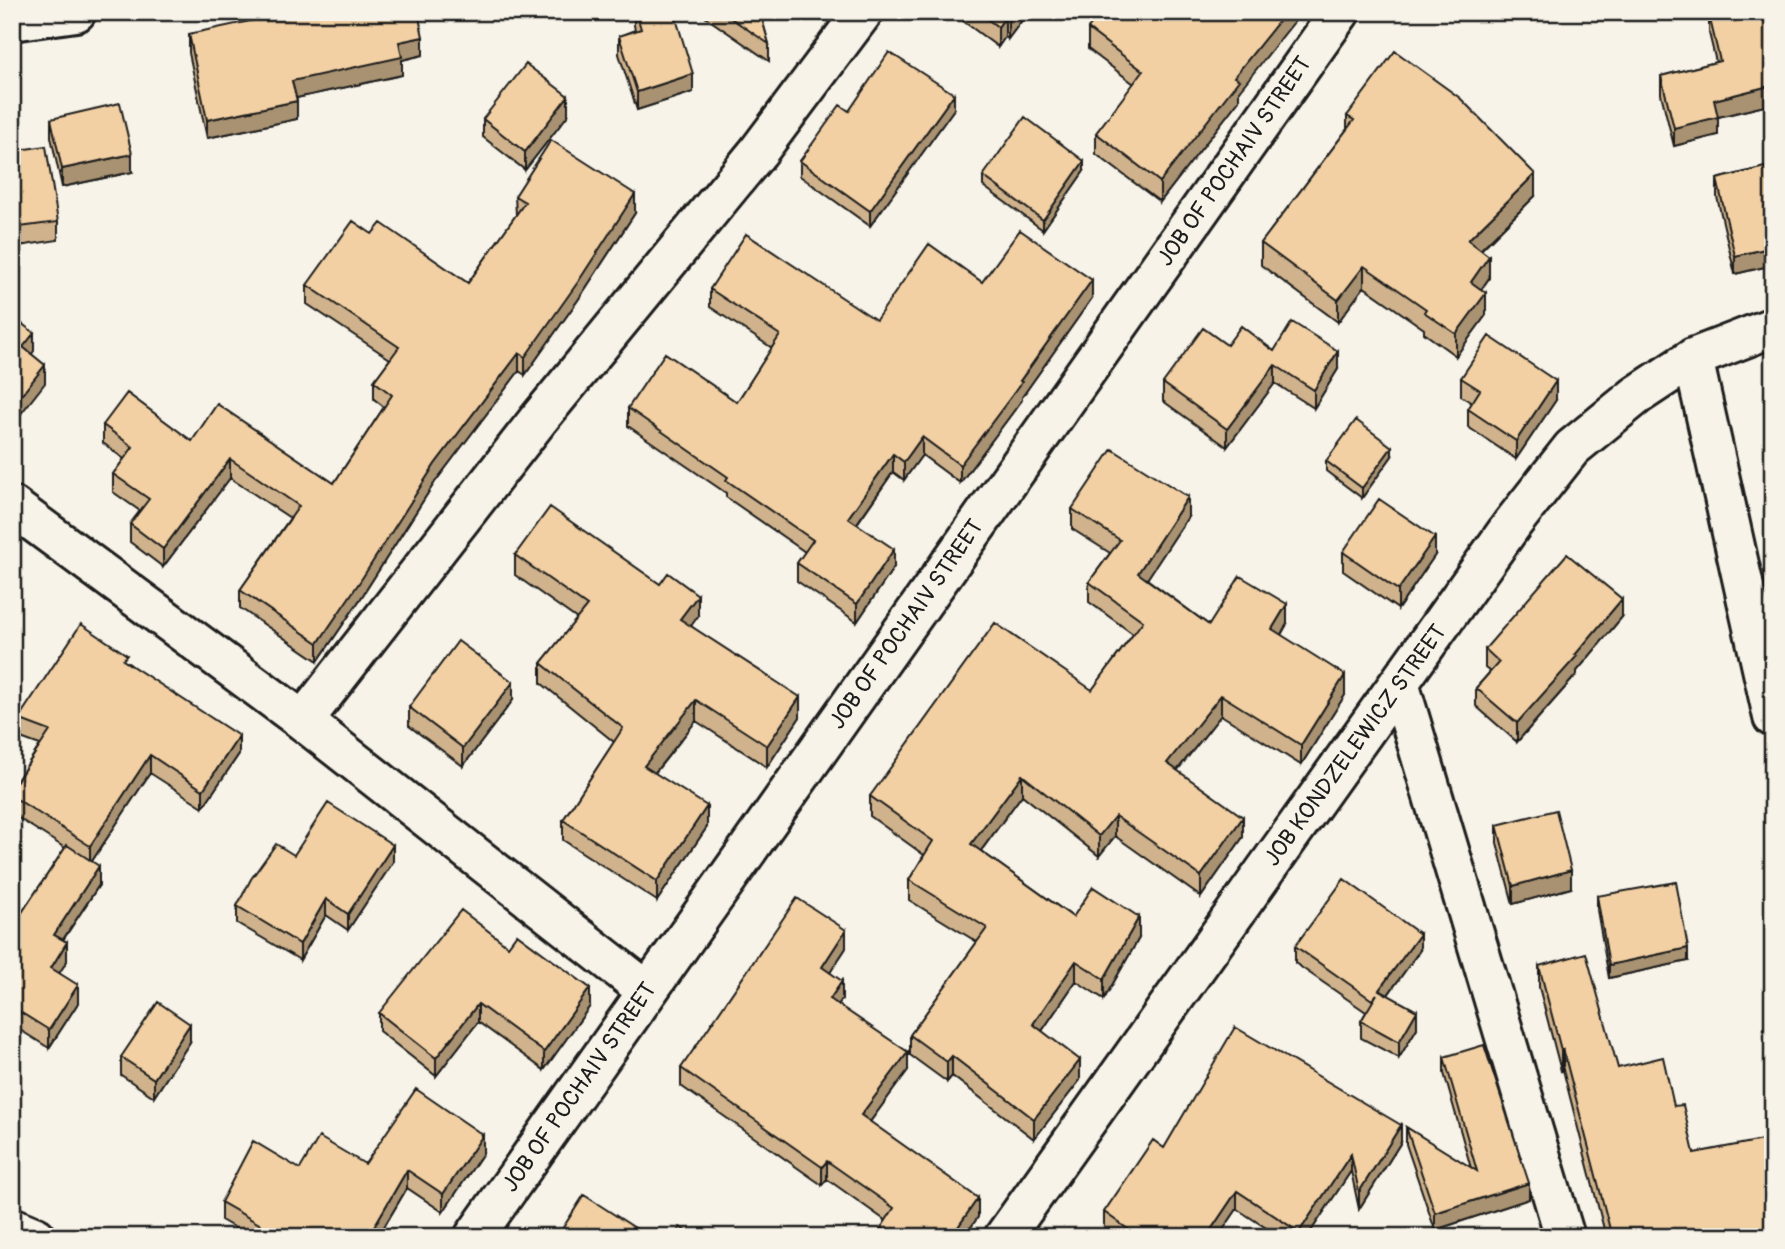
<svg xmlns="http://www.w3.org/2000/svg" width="1785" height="1249" viewBox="0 0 1785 1249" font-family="Pangolin,sans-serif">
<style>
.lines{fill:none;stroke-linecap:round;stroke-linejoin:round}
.minor-casing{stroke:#1c1c1c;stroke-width:44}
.minor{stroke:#f7f3e8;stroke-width:38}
.wall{fill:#d0b38c;stroke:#1c1c1c;stroke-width:2}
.shaded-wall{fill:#a99272;stroke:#1c1c1c;stroke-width:2}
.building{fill:#f2d0a3;stroke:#1c1c1c;stroke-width:2}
.labels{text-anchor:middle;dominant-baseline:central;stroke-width:5;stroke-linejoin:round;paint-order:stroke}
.street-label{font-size:23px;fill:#1c1c1c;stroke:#f7f3e8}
</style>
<rect width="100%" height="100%" fill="#f7f3e8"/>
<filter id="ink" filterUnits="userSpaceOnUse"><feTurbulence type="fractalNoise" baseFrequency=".0143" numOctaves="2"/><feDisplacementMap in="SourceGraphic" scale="14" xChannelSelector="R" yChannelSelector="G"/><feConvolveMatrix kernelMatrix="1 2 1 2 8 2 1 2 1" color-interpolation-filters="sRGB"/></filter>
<g filter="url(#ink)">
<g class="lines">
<g class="minor-casing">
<path id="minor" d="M12,21L76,12
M1693,358L1773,717
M12,506L303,721L646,990
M1399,683L1565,1237
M303,721L538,420L758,152L863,12
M12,1227L36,1237
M474,1237L1340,12
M1004,1237L1513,523L1572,448L1637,395L1693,358L1773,327"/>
</g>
<use href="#minor" class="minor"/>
</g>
<path class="wall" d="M634,12H674L693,92L637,110L619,54V36L635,30L634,25Z
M698,12H760L769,44V61Z
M951,12H1028L1008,39L1005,37L998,47Z
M1773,12V104L1718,117V135L1674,146L1661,94V76L1716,62L1709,33V15Z
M279,19L423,55L402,60V75L296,98L297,119L207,138L189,53V34Z
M1088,29L1239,91V100L1160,202L1096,154V133L1134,84L1088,49Z
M954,109L870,226L800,176V161L849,111Z
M568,115L525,170L483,137V119Z
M1347,116L1535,196L1481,250L1489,278L1481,290L1486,315L1456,356L1424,333V329L1364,287L1338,322L1261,265V243L1347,129Z
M51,119L132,172L62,187L51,137Z
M12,151L58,222V240L12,247Z
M1773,165V265L1735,274L1717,197V179Z
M1084,171L1043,230L983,186V176Z
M515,196L635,213L578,300L525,375L519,371L435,482L361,598L318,661L240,608V590L290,518L230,478L163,567L130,542V524L140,511L113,492V474L124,459L103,443V425L334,483L384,407L374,399V381L390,359L307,304V285L372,234L468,283L516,215Z
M982,282L1092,298L1022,397V400L960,483L922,455L904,480L893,472L857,524L894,567L857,622L797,581V563L805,552L726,497V493L628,426V408L737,402L772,348L710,307V289L876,320Z
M1227,345L1274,351L1338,369L1314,408L1275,383L1227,447L1163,401V383Z
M1461,378L1556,400L1516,459L1468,427V409L1472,403L1461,396Z
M1392,456L1362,498L1326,471V461Z
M1072,509L1188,517L1147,579L1209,625L1287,624L1281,635L1345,695L1301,765L1221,715L1177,771L1243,837L1201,897L1115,836L1099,856L1022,795L981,851L1073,917L1139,938L1104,999L1076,981L1042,1031L1080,1080L1034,1139L952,1076L947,1082L910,1055V1035L977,942L909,900V880L924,855L870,816V796L1092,690L1133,634L1089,602V582L1110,553L1072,529Z
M1343,552L1435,555L1398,609L1343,571Z
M515,555L698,616L691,626L800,717L767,767L696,721L655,773L707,827L657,901L563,840V820L614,742L541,683V663L577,619L515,575Z
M1622,617L1577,671V674L1517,742L1476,706V688L1490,672L1485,668V649Z
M127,662L239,754L203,807L150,773L92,861L99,885L63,940L67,961L59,973L78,1003L49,1048L12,1025V909L21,914L65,848L12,814V788L40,745L18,737V719Z
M513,700L463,766L409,726V707Z
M1497,825L1571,888L1513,904L1497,843Z
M294,855L393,862L348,930L326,915L300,960L237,923V906Z
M1597,896L1688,961L1609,978L1597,910Z
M508,946L590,1006L544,1070L478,1022L436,1076L379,1031V1013Z
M1295,946L1420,950L1388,995L1417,1028L1399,1058L1361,1038V1021L1366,1012L1295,963Z
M846,948L830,972L842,999L838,1005L908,1070L870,1122L978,1217L964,1237H881V1228L886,1221L827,1179L822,1185L681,1086V1068Z
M1539,966L1618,1068L1674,1106L1694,1153L1773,1237H1606L1563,1070L1561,1071L1539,987Z
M190,1042L154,1097L121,1075V1057Z
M1444,1057L1529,1199L1435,1230L1406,1144V1127L1471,1168L1444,1073Z
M1401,1142L1359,1209L1351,1171L1307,1237H1280L1237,1209L1218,1237H1114L1104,1230V1212L1164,1148Z
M483,1153L443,1212L407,1188L378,1237H251L221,1220V1202L300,1169Z"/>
<path class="shaded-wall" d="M1013,12H1028L1008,39V19Z
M1286,12H1302L1239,91V100L1160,202V182L1234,77Z
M1005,17V37L998,47V27Z
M423,37V55L402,60V75L292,99V81L399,42Z
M693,74V92L637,110V92Z
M1773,85V104L1718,117V135L1674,146V128L1714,100Z
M954,94V109L870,226V211Z
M568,96V115L525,170V152Z
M297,101V119L207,138V120Z
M132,154V172L62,187V169Z
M1084,161V171L1043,230V220Z
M1535,174V196L1468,262V240Z
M635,194V213L578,300L525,375V357Z
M1773,247V265L1735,274V256Z
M1489,256V278L1471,304V282Z
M1364,266V287L1338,322V300Z
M1092,280V298L1022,397V400L960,483V465Z
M1486,293V315L1456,356V334Z
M34,333V351L23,366V347Z
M1338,351V369L1314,408V390Z
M519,353V371L435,482L361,598L318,661V643L435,464Z
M45,365V383L12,425V407Z
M1275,365V383L1227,447V429Z
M1556,381V400L1516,459V441Z
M922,437V455L904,480V462Z
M1392,447V456L1362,498V488Z
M893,454V472L848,536V518Z
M230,459V478L163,567V549Z
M1188,497V517L1138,593V573Z
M1435,537V555L1398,609V590Z
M894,549V567L857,622V604Z
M698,595V616L680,640V619Z
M1622,599V617L1577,671V674L1517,742V723Z
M1287,604V624L1272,649V629Z
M1345,675V695L1301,765V745Z
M513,682V700L463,766V748Z
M1221,695V715L1167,783V763Z
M800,697V717L767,767V746Z
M696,700V721L644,786V766Z
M239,736V754L203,807V790Z
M150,755V773L90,864V846Z
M1022,775V795L971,864V844Z
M707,806V827L657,901V881Z
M1115,816V836L1099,856V836Z
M1243,817V837L1201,897V876Z
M393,845V862L348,930V914Z
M99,866V885L54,953V935Z
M1571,870V888L1513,904V886Z
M326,899V915L300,960V944Z
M1139,917V938L1104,999V979Z
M846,930V948L822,985V967Z
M1420,934V950L1379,1007V990Z
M67,942V961L51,986V968Z
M1688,948V961L1609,978V965Z
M1076,961V981L1033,1044V1024Z
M842,981V999L830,1017V999Z
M78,985V1003L49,1048V1030Z
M590,988V1006L544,1070V1052Z
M478,1004V1022L436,1076V1058Z
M1417,1011V1028L1399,1058V1042Z
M190,1024V1042L154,1097V1079Z
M1563,1049V1070L1561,1071V1050Z
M908,1052V1070L861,1134V1115Z
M952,1056V1076L947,1082V1062Z
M1080,1060V1080L1034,1139V1119Z
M1401,1125V1142L1359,1209V1192Z
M483,1135V1153L443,1212V1194Z
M1351,1154V1171L1307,1237H1299V1232Z
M827,1161V1179L822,1185V1167Z
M407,1170V1188L378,1237H368Z
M1529,1183V1199L1435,1230V1213Z
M1237,1191V1209L1218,1237H1206Z
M978,1198V1217L964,1237H951Z"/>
<path class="building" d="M312,12H418L423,37L399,42L402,57L292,81L297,101L207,120L189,34L278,15L279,19Z
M636,12H674L693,74L637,92L619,36L641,29Z
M722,12H760L769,44Z
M978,12H1013L1008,19L1005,17L998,27Z
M1101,12H1286L1234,77L1239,80L1160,182L1096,133L1143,71L1088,29Z
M1719,12H1773V85L1714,100L1718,117L1674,128L1661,76L1720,61L1709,15Z
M1395,51L1460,98L1535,174L1468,240L1489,256L1471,282L1486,293L1456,334L1424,312L1426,309L1364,266L1338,300L1261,243L1354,120L1347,116Z
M889,52L954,94L870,211L800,161L840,105L849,111Z
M526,64L568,96L525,152L483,119Z
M120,103L132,154L62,169L51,119Z
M1025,117L1084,161L1043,220L983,176Z
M551,140L635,194L578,282L525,357L519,353L435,464L361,580L318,643L240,590L299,506L230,459L163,549L130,524L149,499L113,474L133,447L103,425L127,393L192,441L217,404L334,483L392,395L374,381L399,347L307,285L353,221L372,234L381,223L468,283L525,202L515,196Z
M46,146L58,222L12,228V151Z
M1773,165V247L1735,256L1717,179Z
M1020,230L1092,280L1020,381L1022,382L960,465L922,437L904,462L893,454L848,518L894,549L857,604L797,563L813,540L726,480L728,477L628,408L665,353L737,402L780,335L710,289L746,234L876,320L929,244L982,282Z
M12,316L34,333L23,347L45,365L12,407Z
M1292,322L1338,351L1314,390L1275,365L1227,429L1163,383L1203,328L1227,345L1241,326L1274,351Z
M1489,336L1556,381L1516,441L1468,409L1480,390L1461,378Z
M1356,420L1392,447L1362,488L1326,461Z
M1112,449L1188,497L1138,573L1209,625L1240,576L1287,604L1272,629L1345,675L1301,745L1221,695L1167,763L1243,817L1201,876L1115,816L1099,836L1022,775L971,844L1073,917L1093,887L1139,917L1104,979L1076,961L1033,1024L1080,1060L1034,1119L952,1056L947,1062L910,1035L987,928L909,880L933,841L870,796L995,623L1092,690L1143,621L1089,582L1120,540L1072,509Z
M1379,499L1435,537L1398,590L1343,552Z
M550,507L660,584L668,573L698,595L680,619L800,697L767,746L696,700L644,766L707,806L657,881L563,820L623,728L541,663L587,606L515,555Z
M1567,554L1622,599L1575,655L1577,656L1517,723L1476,688L1499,662L1485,649Z
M81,624L127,655L123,660L239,736L203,790L150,755L90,846L12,796V788L50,731L18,719Z
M458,641L513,682L463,748L409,707Z
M328,803L393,845L348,914L326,899L300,944L237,906L251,879L276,844L294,855Z
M1556,810L1571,870L1513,886L1497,825Z
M67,845L99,866L54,935L67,942L51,968L78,985L49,1030L12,1007V909L21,914Z
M1344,879L1420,934L1379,990L1417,1011L1399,1042L1361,1021L1377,994L1372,1000L1295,946Z
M1676,882L1688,948L1609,965L1597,896Z
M797,898L846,930L822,967L842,981L830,999L908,1052L861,1115L978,1198L951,1237H894L881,1228L894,1208L827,1161L822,1167L681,1068Z
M461,910L508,946L517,934L590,988L544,1052L478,1004L436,1058L379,1013Z
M1586,953L1618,1068L1663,1057L1674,1106L1683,1105L1694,1153L1773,1138V1237H1612L1563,1049L1561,1050L1539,966Z
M158,1002L190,1024L154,1079L121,1057Z
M1235,1027L1401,1125L1359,1192L1351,1154L1299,1232L1237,1191L1206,1237H1139L1104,1212L1153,1140L1164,1148Z
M1484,1045L1529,1183L1435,1213L1406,1127L1477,1171L1444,1057Z
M416,1089L483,1135L443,1194L407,1170L368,1237H282L221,1202L253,1141L300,1169L319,1137L365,1164Z
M584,1195L649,1237H557Z
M680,1227L695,1237H674Z"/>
</g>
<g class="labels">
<g class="street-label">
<text transform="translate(1234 161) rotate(-55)">JOB OF POCHAIV STREET</text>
<text transform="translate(906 624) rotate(-55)">JOB OF POCHAIV STREET</text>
<text transform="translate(1355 745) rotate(-54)">JOB KONDZELEWICZ STREET</text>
<text transform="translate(579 1087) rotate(-55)">JOB OF POCHAIV STREET</text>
</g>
</g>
<rect width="1785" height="1249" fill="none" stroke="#f7f3e8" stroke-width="42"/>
<rect x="21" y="21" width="1743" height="1207" fill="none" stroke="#1c1c1c" stroke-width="2.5" filter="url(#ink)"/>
</svg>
